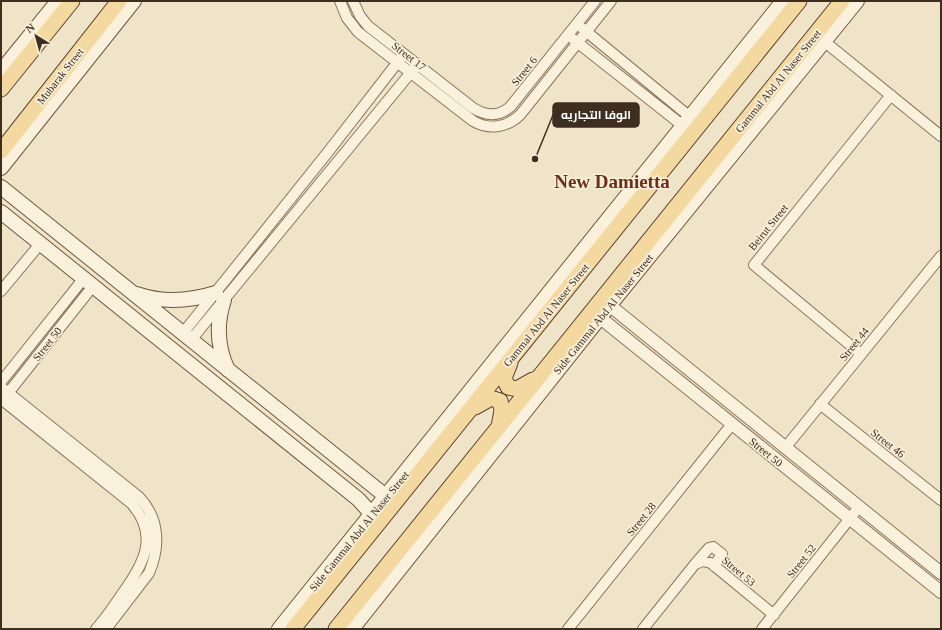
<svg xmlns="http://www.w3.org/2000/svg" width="942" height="630" viewBox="0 0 942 630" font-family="'Times New Roman',Cairo,serif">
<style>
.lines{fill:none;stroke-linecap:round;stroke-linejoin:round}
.minor-casing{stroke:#8d765c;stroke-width:12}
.tertiary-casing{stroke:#8d765c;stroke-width:14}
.secondary-casing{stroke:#6f573f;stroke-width:16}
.primary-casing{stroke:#5b4430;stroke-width:17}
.minor{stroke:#faf1dc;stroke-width:10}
.tertiary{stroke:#faf1dc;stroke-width:12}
.secondary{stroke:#faf1dc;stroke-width:14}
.primary{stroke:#f3d9a0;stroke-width:15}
.labels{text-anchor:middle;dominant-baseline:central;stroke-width:3.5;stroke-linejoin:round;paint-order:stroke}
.street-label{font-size:11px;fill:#3d2e20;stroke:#f7eed8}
.town-label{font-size:19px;font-weight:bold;fill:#6b2e1e;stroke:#f7eed8}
.leader{fill:none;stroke:#3d2e20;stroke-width:1.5}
.callout-dot{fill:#3d2e20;stroke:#f7eed8;stroke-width:1.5}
.callout{fill:#3d2e20;stroke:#3d2e20;stroke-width:1.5}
.callout-label{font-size:12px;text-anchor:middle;font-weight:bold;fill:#fff}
</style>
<rect width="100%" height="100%" fill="#f0e4c8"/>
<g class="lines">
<g class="minor-casing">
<path id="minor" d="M340,1L347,18L358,32L473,121C489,130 506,128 520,115L611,1
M353,1L360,16L368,26L473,108C486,116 498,117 510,107L595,1
M582,28L695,121
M820,38L941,136
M573,39L687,129
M1,291L40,244
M183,333L328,152L404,54
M191,340L417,65
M861,354L754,265L891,95
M1,382L84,278
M1,387L139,497C160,519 160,547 149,573L106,629
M5,397L93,286
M1,399L131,503C160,535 144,564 122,594C114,606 106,618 96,629
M820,404L941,500
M785,448L941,256
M695,564L709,548L713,547L722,554L714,566
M568,629L732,424
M643,629L695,564L703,561L711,563L774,615
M762,629L859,507"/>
</g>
<g class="tertiary-casing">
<path id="tertiary" d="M603,300L941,573
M593,312L941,592"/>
</g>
<g class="secondary-casing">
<path id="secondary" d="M1,71L58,1
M1,168L134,1
M1,187L393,502
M1,212L358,499L378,521
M137,294C163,303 190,301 216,293
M224,300C216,324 217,347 228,370
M279,629L783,1
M352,629L609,306L857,1"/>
</g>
<g class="primary-casing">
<path id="primary" d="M1,89L72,1
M1,151L119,1
M510,363L504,378L508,387L517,389L533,380
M475,407L491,398L500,401L502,410L499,427
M293,629L799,1
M336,629L842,1"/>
</g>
<use href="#minor" class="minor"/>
<use href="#tertiary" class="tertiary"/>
<use href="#secondary" class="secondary"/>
<use href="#primary" class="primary"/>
</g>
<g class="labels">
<g class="street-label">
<text transform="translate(409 56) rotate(38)">Street 17</text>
<text transform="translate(524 71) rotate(-51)">Street 6</text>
<text transform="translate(60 76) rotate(-52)">Mubarak Street</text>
<text transform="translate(778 81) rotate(-51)">Gammal Abd Al Naser Street</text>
<text transform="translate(768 227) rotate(-51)">Beirut Street</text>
<text transform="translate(603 314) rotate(-51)">Side Gammal Abd Al Naser Street</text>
<text transform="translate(546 315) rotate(-51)">Gammal Abd Al Naser Street</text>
<text transform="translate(47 344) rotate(-52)">Street 50</text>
<text transform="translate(854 344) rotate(-51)">Street 44</text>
<text transform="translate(888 443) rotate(38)">Street 46</text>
<text transform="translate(766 452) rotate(39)">Street 50</text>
<text transform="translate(641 519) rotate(-51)">Street 28</text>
<text transform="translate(359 531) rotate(-51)">Side Gammal Abd Al Naser Street</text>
<text transform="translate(801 561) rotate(-52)">Street 52</text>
<text transform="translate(739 571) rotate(40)">Street 53</text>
</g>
<g class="town-label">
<text x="612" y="181">New Damietta</text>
</g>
</g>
<path class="leader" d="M535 159L553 115"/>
<circle class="callout-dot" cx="535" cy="159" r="4"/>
<rect class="callout" x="553" y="103" width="86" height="24" rx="4"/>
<g class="callout-label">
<text x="596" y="119">الوفا التجاريه</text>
</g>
<rect width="942" height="630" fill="none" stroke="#3d2e20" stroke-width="4"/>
<g transform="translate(36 36) rotate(323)" stroke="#f7eed8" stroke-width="3" paint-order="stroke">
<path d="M0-3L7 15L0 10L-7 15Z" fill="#3d2e20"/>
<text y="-6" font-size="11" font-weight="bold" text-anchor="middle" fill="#3d2e20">N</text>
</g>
</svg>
